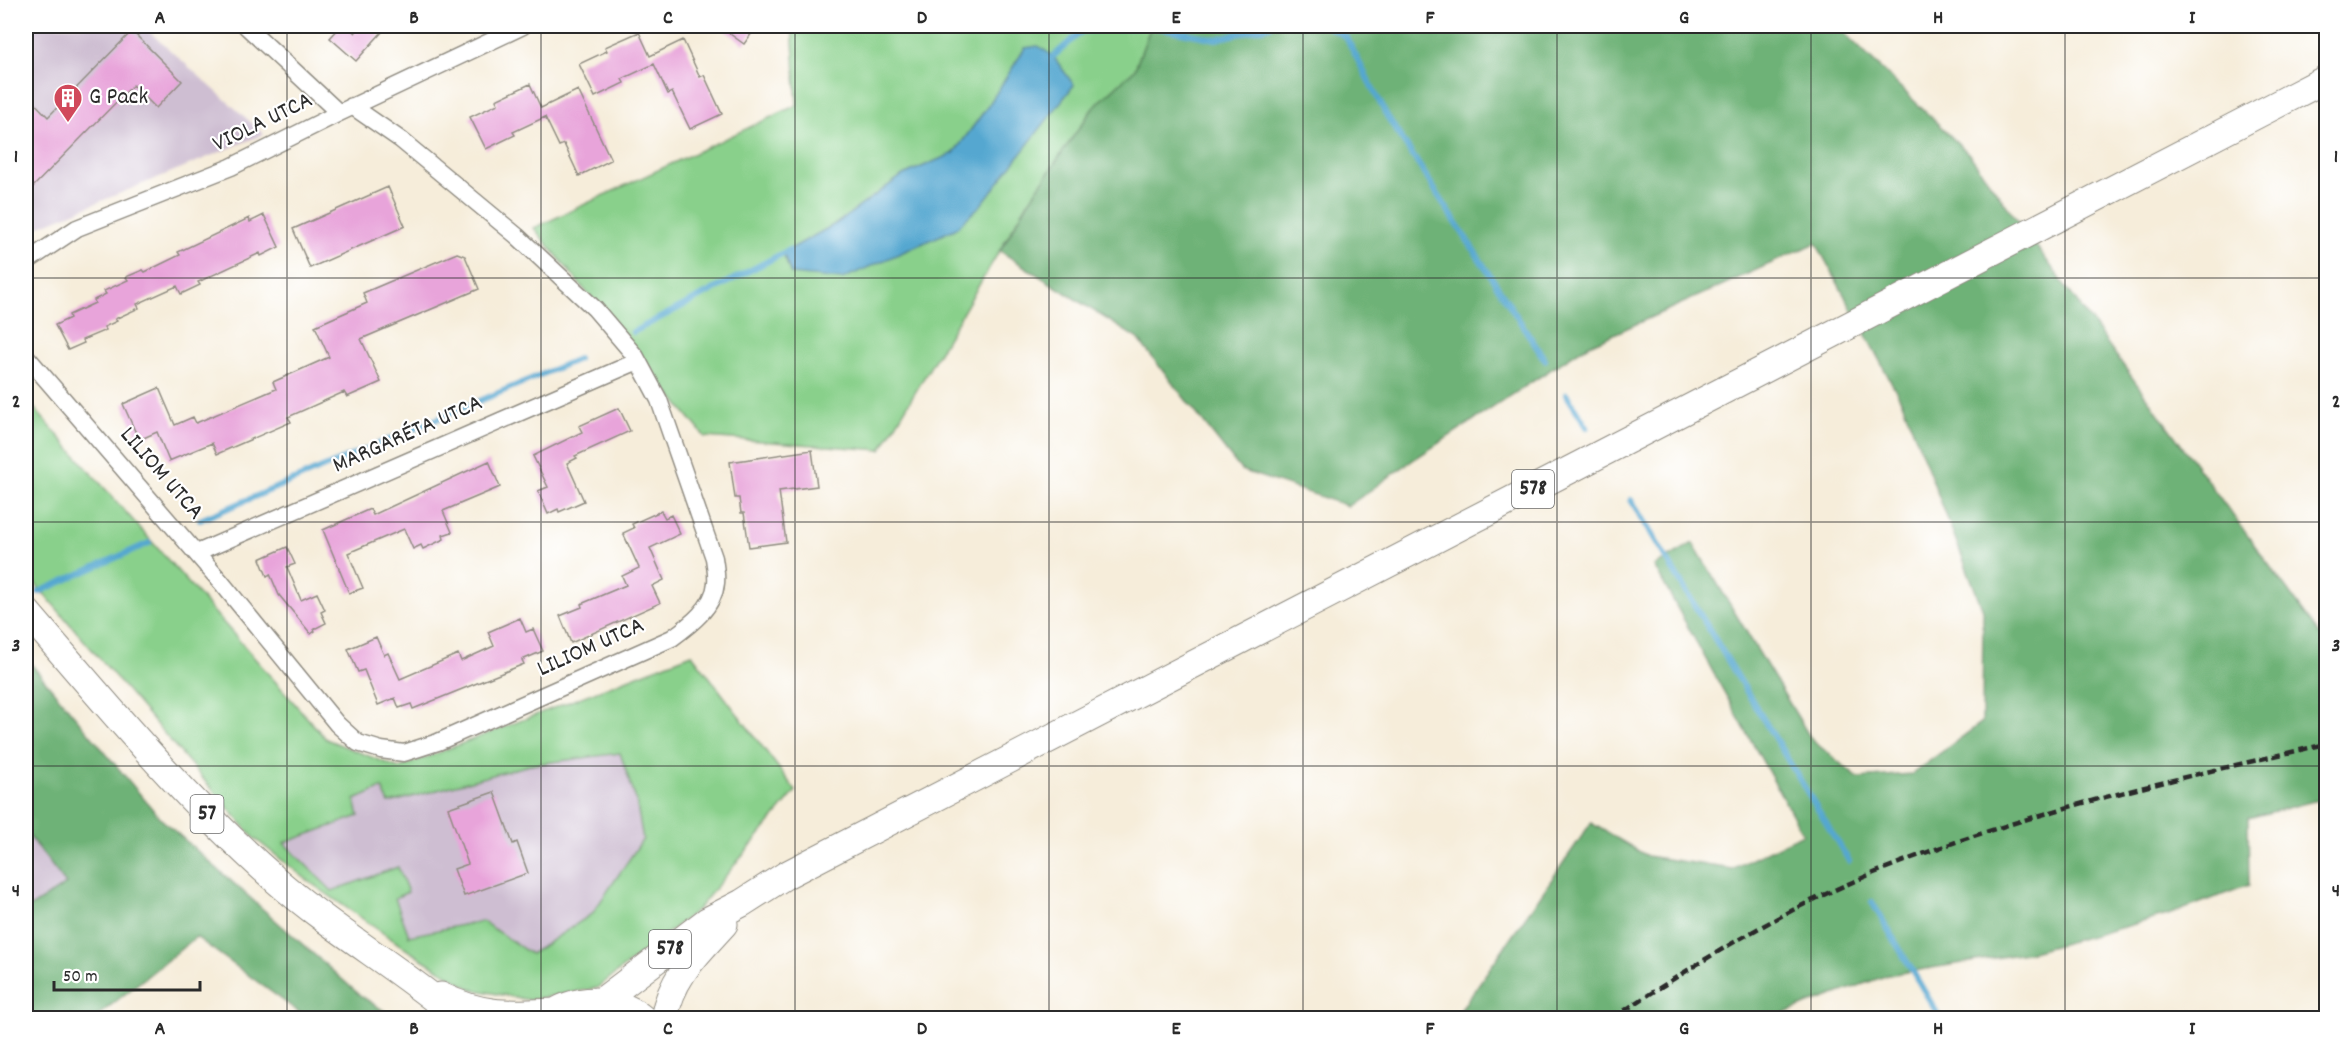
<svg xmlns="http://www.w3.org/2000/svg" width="2352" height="1044" viewBox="0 0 2352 1044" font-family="Dekko,sans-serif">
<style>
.industrial{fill:#cebed2}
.green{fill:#89d08b;stroke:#5a7e5b;stroke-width:1.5;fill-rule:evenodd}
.forest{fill:#6eb277;stroke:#4c6e51;stroke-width:1.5}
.water{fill:#55a7d0;stroke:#40697e;stroke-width:1.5}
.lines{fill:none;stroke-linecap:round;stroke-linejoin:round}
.stream{stroke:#55a7d0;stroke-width:6}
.building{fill:#e8a4da}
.minor-casing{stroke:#908c82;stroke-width:19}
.primary-casing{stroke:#908c82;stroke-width:29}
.minor{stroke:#fff;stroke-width:16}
.primary{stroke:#fff;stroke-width:27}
.rail{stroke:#2b2b2b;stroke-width:4.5;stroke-dasharray:9 4.5;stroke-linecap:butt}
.grid{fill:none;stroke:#2b2b2b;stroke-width:1.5;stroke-opacity:0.55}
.labels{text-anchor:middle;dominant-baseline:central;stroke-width:4.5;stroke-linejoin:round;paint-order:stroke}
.shield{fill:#fff;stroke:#6b6b6b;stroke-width:1.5}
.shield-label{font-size:22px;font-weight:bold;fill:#2b2b2b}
.poi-label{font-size:24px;fill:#2b2b2b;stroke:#fff;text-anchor:start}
.street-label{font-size:24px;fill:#2b2b2b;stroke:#fff}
.neatline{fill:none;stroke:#2b2b2b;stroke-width:2}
.grid-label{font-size:20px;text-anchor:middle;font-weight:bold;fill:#2b2b2b}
</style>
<rect width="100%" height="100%" fill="#fff"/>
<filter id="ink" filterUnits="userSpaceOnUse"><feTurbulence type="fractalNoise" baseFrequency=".0167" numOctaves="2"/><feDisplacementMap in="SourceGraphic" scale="12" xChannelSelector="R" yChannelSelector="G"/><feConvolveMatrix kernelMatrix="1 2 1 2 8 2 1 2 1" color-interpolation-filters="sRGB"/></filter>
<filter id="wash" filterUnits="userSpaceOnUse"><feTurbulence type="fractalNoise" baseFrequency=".008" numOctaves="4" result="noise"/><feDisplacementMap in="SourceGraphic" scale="24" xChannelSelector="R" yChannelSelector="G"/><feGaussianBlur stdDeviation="1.35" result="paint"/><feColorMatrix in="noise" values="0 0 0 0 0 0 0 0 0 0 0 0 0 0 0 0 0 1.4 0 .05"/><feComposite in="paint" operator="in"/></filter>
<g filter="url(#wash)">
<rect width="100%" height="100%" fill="#f6edda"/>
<path class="industrial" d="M26,26H143L264,134L26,232Z
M620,753L636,800L643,839L592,914L531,954L482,921L409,936L394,898L332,891L284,843L359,816L355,800L382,788L389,803L530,765Z
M26,832L66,884L26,910Z"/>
<path class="green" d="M792,26H1151L1135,69L1093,108L1029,201L881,450L705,437L534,228L797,105ZM988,106L955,229L791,274L783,253L837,223L903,175L954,153Z
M26,399L326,739L399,768L692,654L796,791L698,909L597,988L529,1000L471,989L409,951L311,883L254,838L26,573ZM620,753L636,800L643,839L592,914L531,954L482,921L409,936L395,898L408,892L398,867L332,891L284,843L359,816L355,800L382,788L389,803L530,765Z"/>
<path class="forest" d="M1151,26H1837L1969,154L2326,643V798L2248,818L2249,885L2168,915L2032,952L1888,975L1771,1018H1455L1591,823L1647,856L1732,869L1803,834L1654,566L1693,543L1811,739L1858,778L1912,774L1982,722L1983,610L1902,402L1816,243L1585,347L1416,458L1348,506L1241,470L1138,339L1000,251L1029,201L1093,108L1135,69Z
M26,658L160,818L361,996L395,1018H307L196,937L95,1018H26V910L66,884L26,832Z"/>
<path class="water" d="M1038,46L1053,56L1074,85L981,205L955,229L842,279L791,274L783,253L837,223L903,175L954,153L988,106L1025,48Z"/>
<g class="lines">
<path class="stream" d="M1327,26L1346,37L1387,116L1545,360
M1048,61L1082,31L1151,26L1216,39L1270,26
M633,332L789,250
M1566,394L1587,427
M1631,500L1849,861
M200,520L578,359
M39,592L149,543
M1872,902L1940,1018"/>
</g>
<g id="blocks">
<path class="building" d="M341,26H347L355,33L361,26H374L382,32L356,61L330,38Z
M719,26H757L744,44Z
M132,31L182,81L156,108L133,85L26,194V94L48,117Z
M639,32L650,56L683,40L700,77L704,75L722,114L690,129L672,92L668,94L654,64L622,79L624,83L595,97L579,64L607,51L605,47Z
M530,84L541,108L578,90L611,160L579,176L564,144L559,146L545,117L513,132L515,135L486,149L470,117L498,104L496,100Z
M388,187L405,226L310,268L293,229Z
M264,215L279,247L261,256L260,253L198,282L200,285L181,294L177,286L137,304L139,308L115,319L117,321L104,327L106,330L82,340L84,343L68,350L55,325L70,318L69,315L95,303L94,300L106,294L104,291L128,280L126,277L143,270L145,272L180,255L178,252L249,218L250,222Z
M457,253L465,256L479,289L361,339L381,382L347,397L344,392L288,417L291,422L217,454L212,443L169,461L157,432L139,440L123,404L159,388L175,425L193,417L196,423L276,389L273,382L329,357L315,326L367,303L363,293Z
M619,408L630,431L575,456L577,458L567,463L584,501L559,512L558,509L548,514L538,491L548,487L533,456L582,432L579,426Z
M812,450L817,486L779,491L786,542L749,547L744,513H741L739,498H735L730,462Z
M489,461L500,487L443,511L452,532L443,535L444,539L423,549L421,545L413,549L404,529L348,553L363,588L349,593L323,530L370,509L373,515Z
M661,511L665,518L671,515L680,534L650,548L664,580L652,586L660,603L571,643L560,616L582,607L581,604L626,585L622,576L639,568L623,533L634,528L632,524Z
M287,547L295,564L287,567L301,600L317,593L325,610L321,612L326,623L314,629L315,631L311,634L279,595L270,574L267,576L260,559Z
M520,618L526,632L533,629L543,651L522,660L524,664L413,709L411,704L399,708L395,698L378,705L364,670L358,672L348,649L376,637L384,655L388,653L400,679L458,654L461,661L494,646L488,632Z
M494,792L513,844L517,842L528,873L464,896L454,869L468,864L448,808Z"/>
</g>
</g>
<g filter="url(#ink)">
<use href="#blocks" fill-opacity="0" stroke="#908c82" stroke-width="1.5"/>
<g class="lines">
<g class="minor-casing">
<path id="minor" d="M246,26L339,113
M26,262L77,228L231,167L339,113L523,26
M26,356L221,582L337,724L358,743L381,750L404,753L438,742L672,638C690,625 714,607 716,583C717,575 715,566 714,558L659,400L636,357L595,309L517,236L401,140L352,106
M197,553L638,361"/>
</g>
<g class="primary-casing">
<path id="primary" d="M26,611C106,704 184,799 277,881C334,931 401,969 458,1018
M441,996C485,1017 508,1014 555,1012
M602,1001L707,921L742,903L786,875L2326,79
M546,1018C575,996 613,995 642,1018
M664,1018C672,976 696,955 724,924"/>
</g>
<use href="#minor" class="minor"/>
<use href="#primary" class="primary"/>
<path class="rail" d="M1613,1018C1682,973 1752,928 1828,893C1989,819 2156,784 2326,744"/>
</g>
</g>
<path class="grid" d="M287,26V1018M541,26V1018M795,26V1018M1049,26V1018M1303,26V1018M1557,26V1018M1811,26V1018M2065,26V1018M26,278H2326M26,522H2326M26,766H2326"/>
<defs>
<g id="building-pin" transform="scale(1.5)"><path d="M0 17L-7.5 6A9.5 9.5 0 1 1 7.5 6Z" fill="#d1495b" stroke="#fff"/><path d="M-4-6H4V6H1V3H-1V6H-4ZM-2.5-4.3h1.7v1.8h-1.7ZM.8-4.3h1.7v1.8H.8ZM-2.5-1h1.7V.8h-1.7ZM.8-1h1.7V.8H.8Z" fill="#fff"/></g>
</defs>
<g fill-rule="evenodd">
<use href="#building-pin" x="68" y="98"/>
</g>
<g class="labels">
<g class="shield">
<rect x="1512" y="470" width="42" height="38" rx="4.5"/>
<rect x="190.5" y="795" width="33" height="38" rx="4.5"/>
<rect x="649" y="930" width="42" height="38" rx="4.5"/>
</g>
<g class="shield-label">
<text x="1533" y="489">578</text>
<text x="207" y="814">57</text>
<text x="670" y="949">578</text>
</g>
<g class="poi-label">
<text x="89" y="98">G Pack</text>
</g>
<g class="street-label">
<text transform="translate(263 123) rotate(-26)">VIOLA UTCA</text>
<text transform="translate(408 435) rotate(-24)">MARGARÉTA UTCA</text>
<text transform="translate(161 474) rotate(49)">LILIOM UTCA</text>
<text transform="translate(591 648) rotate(-24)">LILIOM UTCA</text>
</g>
</g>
<rect width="2352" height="1044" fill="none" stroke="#fff" stroke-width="66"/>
<path d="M54 981v9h146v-9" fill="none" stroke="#2b2b2b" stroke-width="3"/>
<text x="63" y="981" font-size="18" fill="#2b2b2b" stroke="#ffffff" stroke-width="4.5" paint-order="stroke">50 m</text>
<rect x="33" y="33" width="2286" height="978" class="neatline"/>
<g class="grid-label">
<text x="160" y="23">A</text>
<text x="414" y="23">B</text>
<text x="668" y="23">C</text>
<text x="922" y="23">D</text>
<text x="1176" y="23">E</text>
<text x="1430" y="23">F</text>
<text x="1684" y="23">G</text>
<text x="1938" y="23">H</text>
<text x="2192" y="23">I</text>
<text x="16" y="162">1</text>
<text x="2336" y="162">1</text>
<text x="16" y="407">2</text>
<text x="2336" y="407">2</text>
<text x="16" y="651">3</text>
<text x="2336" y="651">3</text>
<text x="16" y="896">4</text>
<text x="2336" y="896">4</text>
<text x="160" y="1034">A</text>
<text x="414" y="1034">B</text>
<text x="668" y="1034">C</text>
<text x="922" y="1034">D</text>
<text x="1176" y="1034">E</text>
<text x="1430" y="1034">F</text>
<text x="1684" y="1034">G</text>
<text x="1938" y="1034">H</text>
<text x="2192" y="1034">I</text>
</g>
</svg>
